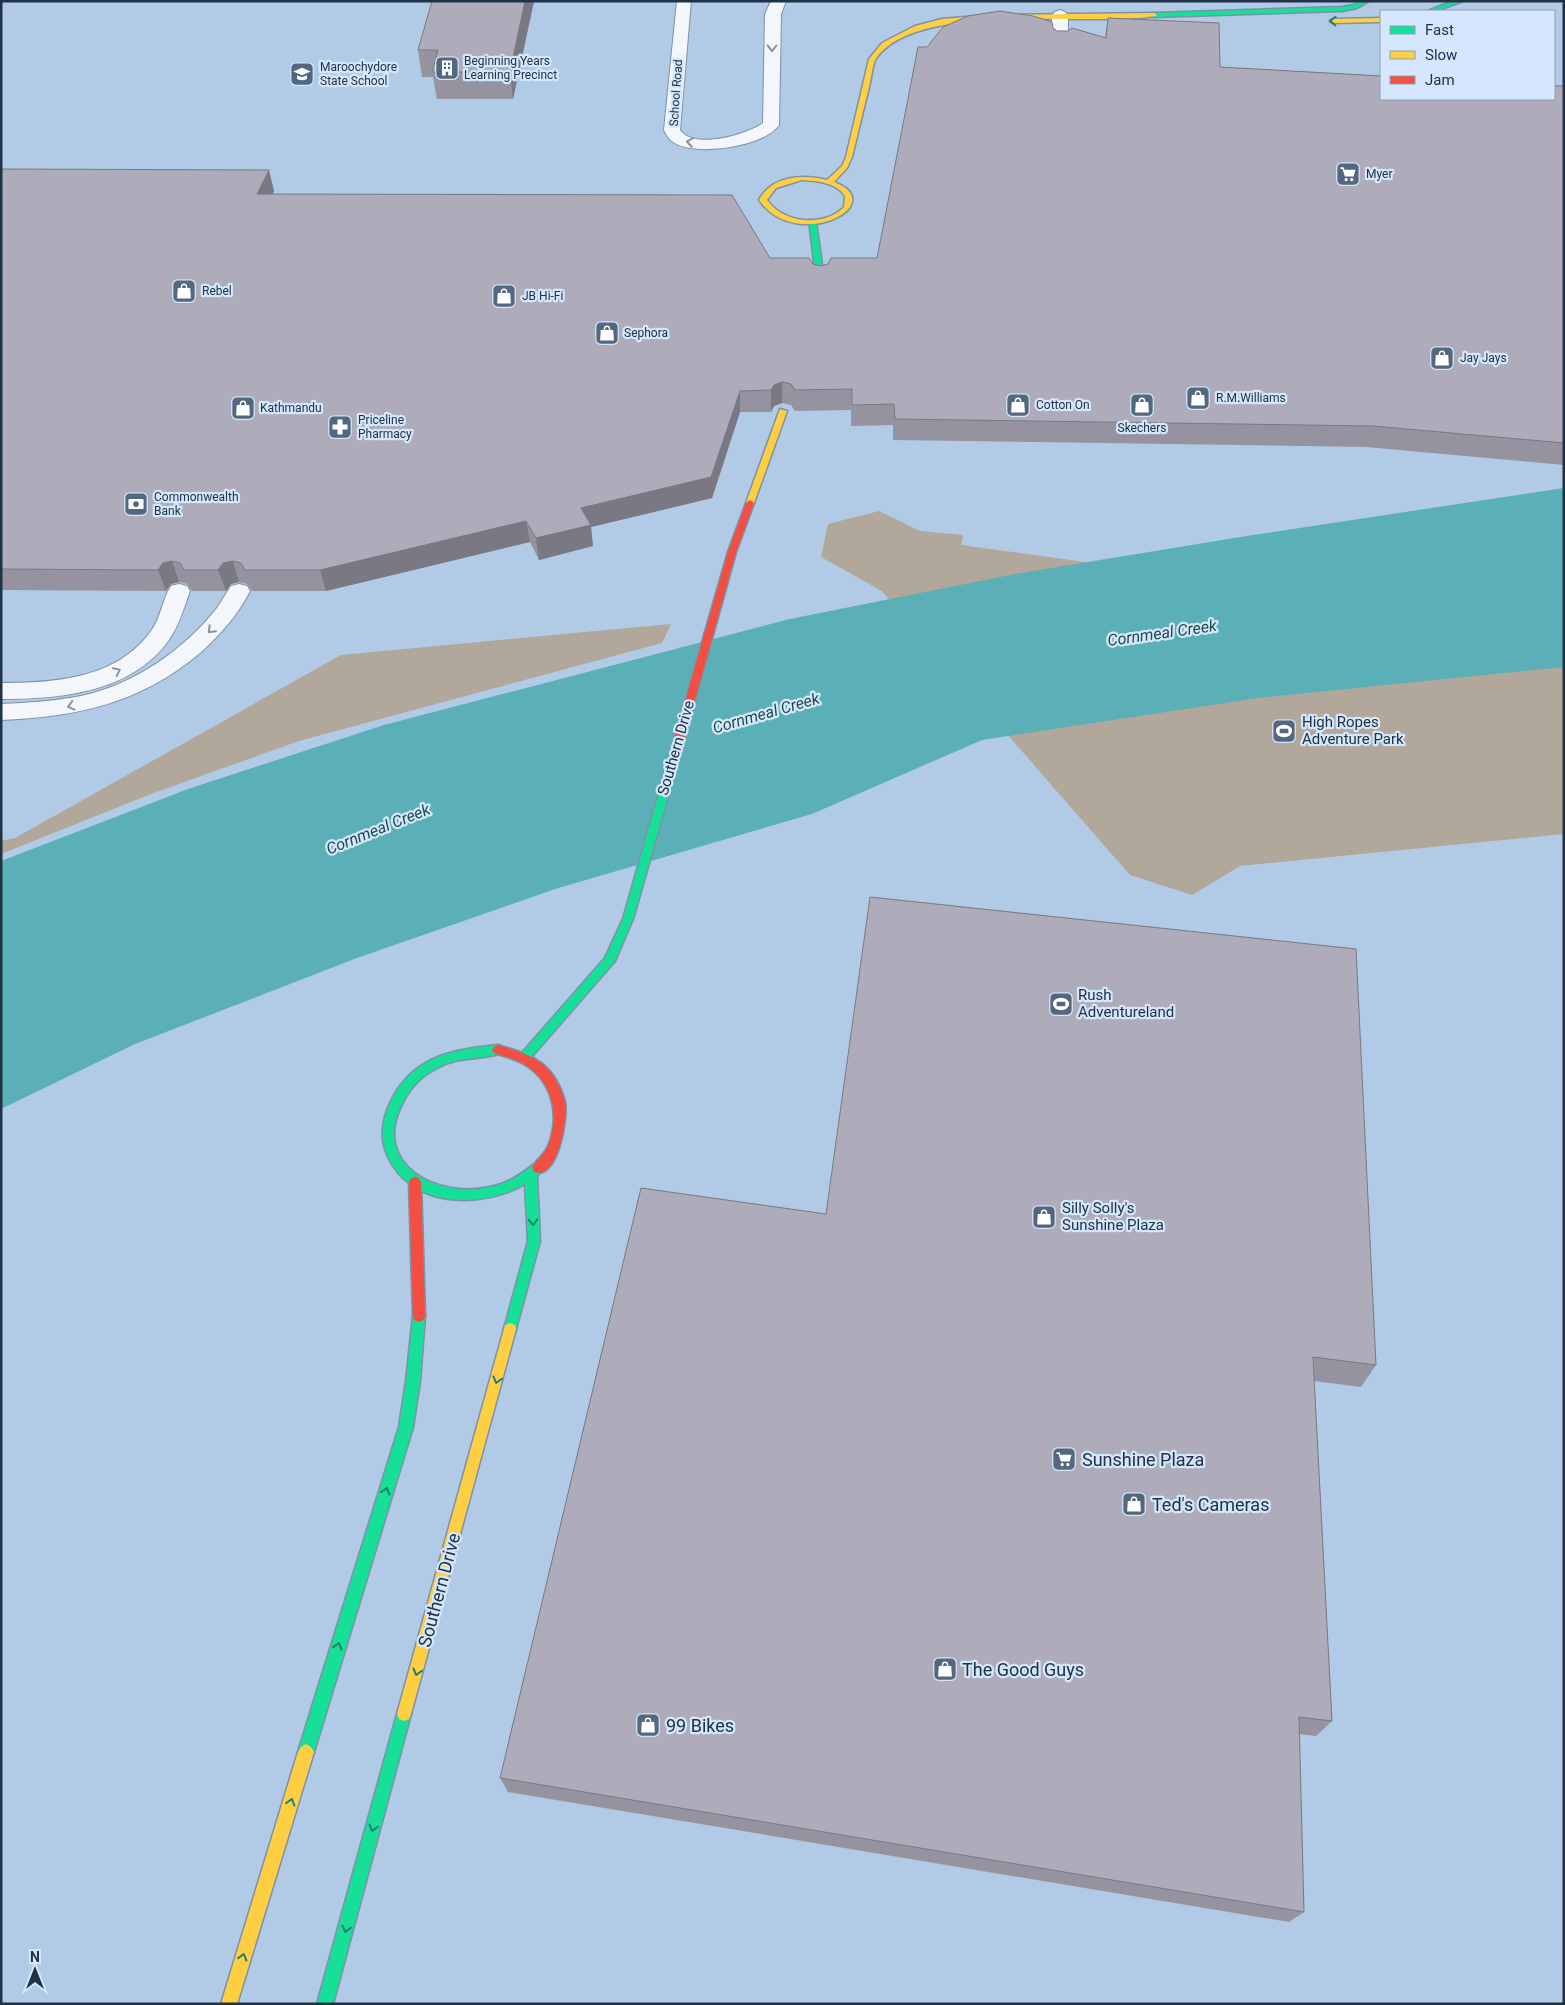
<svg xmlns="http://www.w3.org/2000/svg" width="1565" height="2005" viewBox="0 0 1565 2005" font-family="Roboto,sans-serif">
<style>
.green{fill:#b1a79a}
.water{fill:#5ab0b6}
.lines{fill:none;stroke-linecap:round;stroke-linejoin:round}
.lane-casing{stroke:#7e91a7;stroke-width:2}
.fast-casing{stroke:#7e91a7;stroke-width:3}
.slow-casing{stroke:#7e91a7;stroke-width:3}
.jam-casing{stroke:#7e91a7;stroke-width:3}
.lane{fill:#f3f7fb;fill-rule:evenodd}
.fast{fill:#16e098;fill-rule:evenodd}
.slow{fill:#ffcf43;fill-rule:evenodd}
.jam{fill:#f24e42;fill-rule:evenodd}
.wall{fill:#9693a0}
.shaded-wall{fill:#7a7882}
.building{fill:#aeabba;stroke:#7a7882}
.oneway{stroke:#1c806b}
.oneway2{stroke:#8a94a0}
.labels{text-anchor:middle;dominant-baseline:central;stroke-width:4.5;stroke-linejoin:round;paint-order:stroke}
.far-poi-label{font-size:12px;fill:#203246;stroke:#d5e7fc;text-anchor:start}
.far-street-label{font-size:12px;fill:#203246;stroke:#d5e7fc}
.poi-label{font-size:15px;fill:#203246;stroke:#d5e7fc;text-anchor:start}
.street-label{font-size:15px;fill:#203246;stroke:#d5e7fc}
.water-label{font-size:16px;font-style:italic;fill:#1c4c4a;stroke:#d5e7fc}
.near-poi-label{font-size:18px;fill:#203246;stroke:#d5e7fc;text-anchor:start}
.near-street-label{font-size:18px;fill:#203246;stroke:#d5e7fc}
</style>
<rect width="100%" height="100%" fill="#b1cae6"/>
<path class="green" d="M879,511L920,531L963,535L961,545L1564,628V834L1240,866L1192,895L1130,875L882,591L821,557L828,524Z
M671,624L662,643L299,741L151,794L1,854V841L15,838L341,655Z"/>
<path class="water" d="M1564,488V667L1258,698L982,740L812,814L555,889L357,958L135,1044L1,1109V861L188,789L384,725L790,619L1015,574L1253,535Z"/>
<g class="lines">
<g class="lane-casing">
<path id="lane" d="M677,1H691L680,130C694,150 746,135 763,123L765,14L771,1H786L781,14L779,125C764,147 695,157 673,142C669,140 666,134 664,130Z
M1060,10L1065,12L1068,15V46L1065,49H1055L1052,46V15L1055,12Z
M179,584L187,586L190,591C184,608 179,625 169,640C131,693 60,699 1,699V683C54,683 117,679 151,631C161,618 162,600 171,586Z
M239,584L247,586L250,591C238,615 220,635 200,653C141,703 77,717 1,720V704C28,703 55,701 81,696C133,685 184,650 217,608C222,601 226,593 231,586Z"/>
</g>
<g class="fast-casing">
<path id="fast" d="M1361,1H1369L1357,8L1342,11L1154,17L1151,15L1154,13L1342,7L1353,5Z
M1453,1H1463L1436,11H1428Z
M809,220L816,222L824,279L820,281L816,279Z
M669,771L674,775L633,919L615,961L528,1061H520L518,1058L520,1055L605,958L623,919L664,775Z
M498,1045L502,1047L504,1050L502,1053C482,1060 460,1056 439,1067C422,1075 410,1088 402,1104C371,1165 437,1199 490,1187C507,1184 521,1175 534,1164L538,1163L542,1164L544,1168L537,1176L540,1241L516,1329L515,1333L510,1335L505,1333L504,1329L528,1241L525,1184C485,1207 419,1209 392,1164C378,1142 381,1121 392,1099C414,1056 454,1049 498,1045Z
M419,1310L424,1312L425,1316L420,1381L413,1427L314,1752L311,1757L306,1760L301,1757L298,1752L399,1427L406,1381L413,1316L414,1312Z
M404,1707L409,1709L411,1714L333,2004H317L397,1714L399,1709Z"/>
</g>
<g class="slow-casing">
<path id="slow" d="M1154,13L1157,15L1156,16C1088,27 920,0 877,57C872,64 872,75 870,83C864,107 858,132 852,157L847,168L834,182C892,204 797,254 759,200C772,175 803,174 827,180L842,166L846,157L869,59L882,43L915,26L942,19L990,15ZM802,180C816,181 836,182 845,196L844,207C823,228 783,223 767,200L776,188Z
M1381,18V22L1333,23L1330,21L1333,19Z
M780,409L787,411L754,503L753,505H747L746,503Z
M510,1323L515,1325L516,1329L411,1714L409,1719L404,1721L399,1719L397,1714L504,1329L505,1325Z
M306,1744L311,1747L314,1752L237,2004H221L298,1752L301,1747Z"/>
</g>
<g class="jam-casing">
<path id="jam" d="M750,500L754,503L736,552L674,775L673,778H665L664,775L728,552L746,503Z
M498,1045C513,1050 528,1053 541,1063C553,1072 561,1087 565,1102C568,1118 558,1180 534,1172L532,1168C536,1160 544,1155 548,1146C561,1114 552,1078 520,1062C512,1058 503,1056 494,1053L492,1050L494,1047Z
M415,1177L419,1178L421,1182L425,1316L424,1320L419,1322L414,1320L413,1316L409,1182L411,1178Z"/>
</g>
<use href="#lane" class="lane"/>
<use href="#fast" class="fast"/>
<use href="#slow" class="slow"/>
<use href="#jam" class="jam"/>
</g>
<path class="wall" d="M534,1L513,99H437L433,77H422L418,50Z
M1108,18L1220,67L1564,86V465L1366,447L893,440V425L851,426V410L795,411L791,405L782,403L774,406L771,412H740L712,498L591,527L593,546L539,560L530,542L326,591H252L247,584L239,582L231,584L226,591H192L187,584L179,582L171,584L166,591L1,590V169L274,191L273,194L813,264L821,266L877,258L927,47L1053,28L1057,31L1105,38Z
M641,1188L1376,1365L1361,1387L1314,1381L1332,1721L1316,1736L1299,1734L1304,1912L1289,1922L508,1792L500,1778Z"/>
<path class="shaded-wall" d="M525,1H534L513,99L510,72Z
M269,170L274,191L262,214L257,194Z
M782,382V403L774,406L771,412V390L774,385Z
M740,391V412L712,498L591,527L593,546L539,560L536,538L581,508Z
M526,521L530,542L326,591L320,570Z
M172,561L179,582L171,584L166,591L158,570L163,563Z
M233,561L239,582L231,584L226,591L218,570L223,563Z"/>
<path class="building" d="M432,1H525L510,72H432L438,50H418Z
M1000,11L1033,16L1052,22L1053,28L1057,31H1068L1072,28L1106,38L1108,18L1219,23L1220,67L1381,76V99H1554V86H1564V443L1373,426L895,419L894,404L852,405V389L795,390L791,384L782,382L774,385L771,390L740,391L711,477L581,508L591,525L536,538L526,521L320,570H245L241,563L233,561L223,563L218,570H184L180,563L172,561L163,563L158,570L1,569V169L269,170L257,194L732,195L770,258H809L813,264L821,266L828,264L831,258H877L918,47H927L943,27L968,16Z
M870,897L1356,949L1376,1365L1313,1357L1332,1721L1299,1717L1304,1912L500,1778L641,1188L826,1214Z"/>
<defs><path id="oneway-chevron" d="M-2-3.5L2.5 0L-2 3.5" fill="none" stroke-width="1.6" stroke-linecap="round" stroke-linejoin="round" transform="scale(1.25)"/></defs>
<g class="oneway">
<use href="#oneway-chevron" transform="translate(1333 21) rotate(-178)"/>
<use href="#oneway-chevron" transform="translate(533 1222) rotate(88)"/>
<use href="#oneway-chevron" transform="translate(497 1380) rotate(105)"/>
<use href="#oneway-chevron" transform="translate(386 1491) rotate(-73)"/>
<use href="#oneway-chevron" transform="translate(338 1646) rotate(-73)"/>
<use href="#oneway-chevron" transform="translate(417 1672) rotate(105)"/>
<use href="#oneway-chevron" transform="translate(291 1802) rotate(-73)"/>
<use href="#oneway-chevron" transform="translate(373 1828) rotate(105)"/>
<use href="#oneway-chevron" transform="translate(346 1929) rotate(105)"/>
<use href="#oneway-chevron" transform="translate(243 1957) rotate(-73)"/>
</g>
<g class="oneway2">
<use href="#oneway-chevron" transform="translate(772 48) rotate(91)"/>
<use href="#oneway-chevron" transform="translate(690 142) rotate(-170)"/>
<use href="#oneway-chevron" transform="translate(211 630) rotate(135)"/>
<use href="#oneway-chevron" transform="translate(117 671) rotate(-26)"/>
<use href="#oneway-chevron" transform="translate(71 706) rotate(165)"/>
</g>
<defs>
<g id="building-square" transform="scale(1.25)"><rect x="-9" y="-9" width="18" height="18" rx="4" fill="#53677e" stroke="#d5e7fc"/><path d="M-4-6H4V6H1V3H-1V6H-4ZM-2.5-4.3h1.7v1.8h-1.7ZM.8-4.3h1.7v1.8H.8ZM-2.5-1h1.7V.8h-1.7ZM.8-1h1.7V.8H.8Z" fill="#fff"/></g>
<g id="school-square" transform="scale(1.25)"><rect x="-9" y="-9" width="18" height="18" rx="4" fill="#53677e" stroke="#d5e7fc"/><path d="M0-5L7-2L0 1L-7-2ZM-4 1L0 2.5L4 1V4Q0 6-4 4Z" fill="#fff"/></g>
<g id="supermarket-square" transform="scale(1.25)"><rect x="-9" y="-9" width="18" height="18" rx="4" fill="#53677e" stroke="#d5e7fc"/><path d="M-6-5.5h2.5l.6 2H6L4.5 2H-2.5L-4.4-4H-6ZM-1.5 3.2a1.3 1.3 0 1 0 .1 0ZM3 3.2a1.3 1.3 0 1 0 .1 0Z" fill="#fff"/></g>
<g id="shop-square" transform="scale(1.25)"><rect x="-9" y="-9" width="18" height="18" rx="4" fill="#53677e" stroke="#d5e7fc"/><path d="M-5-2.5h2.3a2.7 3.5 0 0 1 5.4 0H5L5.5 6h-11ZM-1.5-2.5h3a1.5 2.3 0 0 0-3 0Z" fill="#fff"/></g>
<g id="pharmacy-square" transform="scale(1.25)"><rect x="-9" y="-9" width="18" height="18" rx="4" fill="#53677e" stroke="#d5e7fc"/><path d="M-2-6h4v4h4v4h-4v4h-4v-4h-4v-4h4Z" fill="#fff"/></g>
<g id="bank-square" transform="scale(1.25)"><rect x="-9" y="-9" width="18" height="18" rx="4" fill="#53677e" stroke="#d5e7fc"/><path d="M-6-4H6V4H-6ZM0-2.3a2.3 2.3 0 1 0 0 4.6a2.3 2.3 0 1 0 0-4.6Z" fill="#fff"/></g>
<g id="stadium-square" transform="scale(1.25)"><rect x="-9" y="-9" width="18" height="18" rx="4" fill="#53677e" stroke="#d5e7fc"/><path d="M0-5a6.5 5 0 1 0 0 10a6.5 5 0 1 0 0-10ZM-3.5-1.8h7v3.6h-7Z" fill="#fff"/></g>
</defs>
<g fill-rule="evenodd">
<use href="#building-square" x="447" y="68"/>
<use href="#school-square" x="302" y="74"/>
<use href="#supermarket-square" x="1348" y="174"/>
<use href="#shop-square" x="184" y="291"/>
<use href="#shop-square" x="504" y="296"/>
<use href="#shop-square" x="607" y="333"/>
<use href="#shop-square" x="1442" y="358"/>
<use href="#shop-square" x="1198" y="398"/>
<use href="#shop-square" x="1018" y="405"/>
<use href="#shop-square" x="1142" y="405"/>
<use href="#shop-square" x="243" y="408"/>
<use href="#pharmacy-square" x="340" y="427"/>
<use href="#bank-square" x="136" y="504"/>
<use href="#stadium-square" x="1284" y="731"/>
<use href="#stadium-square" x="1061" y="1004"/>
<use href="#shop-square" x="1044" y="1217"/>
<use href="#supermarket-square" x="1064" y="1459"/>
<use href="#shop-square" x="1134" y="1504"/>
<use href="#shop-square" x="945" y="1669"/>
<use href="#shop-square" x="648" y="1725"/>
</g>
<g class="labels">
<g class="far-poi-label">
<text x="464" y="61">Beginning Years<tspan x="464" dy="14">Learning Precinct</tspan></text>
<text x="320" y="67">Maroochydore<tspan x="320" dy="14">State School</tspan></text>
<text x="1366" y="174">Myer</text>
<text x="202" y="291">Rebel</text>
<text x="522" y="296">JB Hi-Fi</text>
<text x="624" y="333">Sephora</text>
<text x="1460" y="358">Jay Jays</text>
<text x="1216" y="398">R.M.Williams</text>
<text x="1036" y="405">Cotton On</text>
<text x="260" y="408">Kathmandu</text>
<text x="358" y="420">Priceline<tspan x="358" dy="14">Pharmacy</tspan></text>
<text x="1142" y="428" text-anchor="middle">Skechers</text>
<text x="154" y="497">Commonwealth<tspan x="154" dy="14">Bank</tspan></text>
</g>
<g class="far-street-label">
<text transform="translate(676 93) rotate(-86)">School Road</text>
</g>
<g class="poi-label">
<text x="1302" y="722">High Ropes<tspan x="1302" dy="17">Adventure Park</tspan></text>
<text x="1078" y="995">Rush<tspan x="1078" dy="17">Adventureland</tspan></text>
<text x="1062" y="1208">Silly Solly's<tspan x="1062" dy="17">Sunshine Plaza</tspan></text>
</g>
<g class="street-label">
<text transform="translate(676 748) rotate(-74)">Southern Drive</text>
</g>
<g class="water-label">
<text transform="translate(1162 633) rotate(-8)">Cornmeal Creek</text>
<text transform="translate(766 713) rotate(-16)">Cornmeal Creek</text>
<text transform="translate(378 829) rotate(-22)">Cornmeal Creek</text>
</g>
<g class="near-poi-label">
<text x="1082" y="1459">Sunshine Plaza</text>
<text x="1152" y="1504">Ted's Cameras</text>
<text x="962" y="1669">The Good Guys</text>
<text x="666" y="1725">99 Bikes</text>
</g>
<g class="near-street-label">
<text transform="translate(439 1590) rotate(-75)">Southern Drive</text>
</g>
</g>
<rect width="1565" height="2005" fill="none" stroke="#203246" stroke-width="5"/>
<rect x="1380" y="10" width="175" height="90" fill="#d5e7fc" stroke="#8d9fb3"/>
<rect x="1390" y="26" width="25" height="8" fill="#16e098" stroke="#8d9fb3"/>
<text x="1425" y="35" font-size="15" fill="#203246">Fast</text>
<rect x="1390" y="51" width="25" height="8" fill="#ffcf43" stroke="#8d9fb3"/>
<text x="1425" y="60" font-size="15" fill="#203246">Slow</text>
<rect x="1390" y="76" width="25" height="8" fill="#f24e42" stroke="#8d9fb3"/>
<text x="1425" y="85" font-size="15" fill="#203246">Jam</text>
<g transform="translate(35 1970)" stroke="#d5e7fc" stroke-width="4" paint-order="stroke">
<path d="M0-4L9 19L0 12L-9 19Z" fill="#203246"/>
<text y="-8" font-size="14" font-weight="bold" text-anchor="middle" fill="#203246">N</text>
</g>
</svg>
